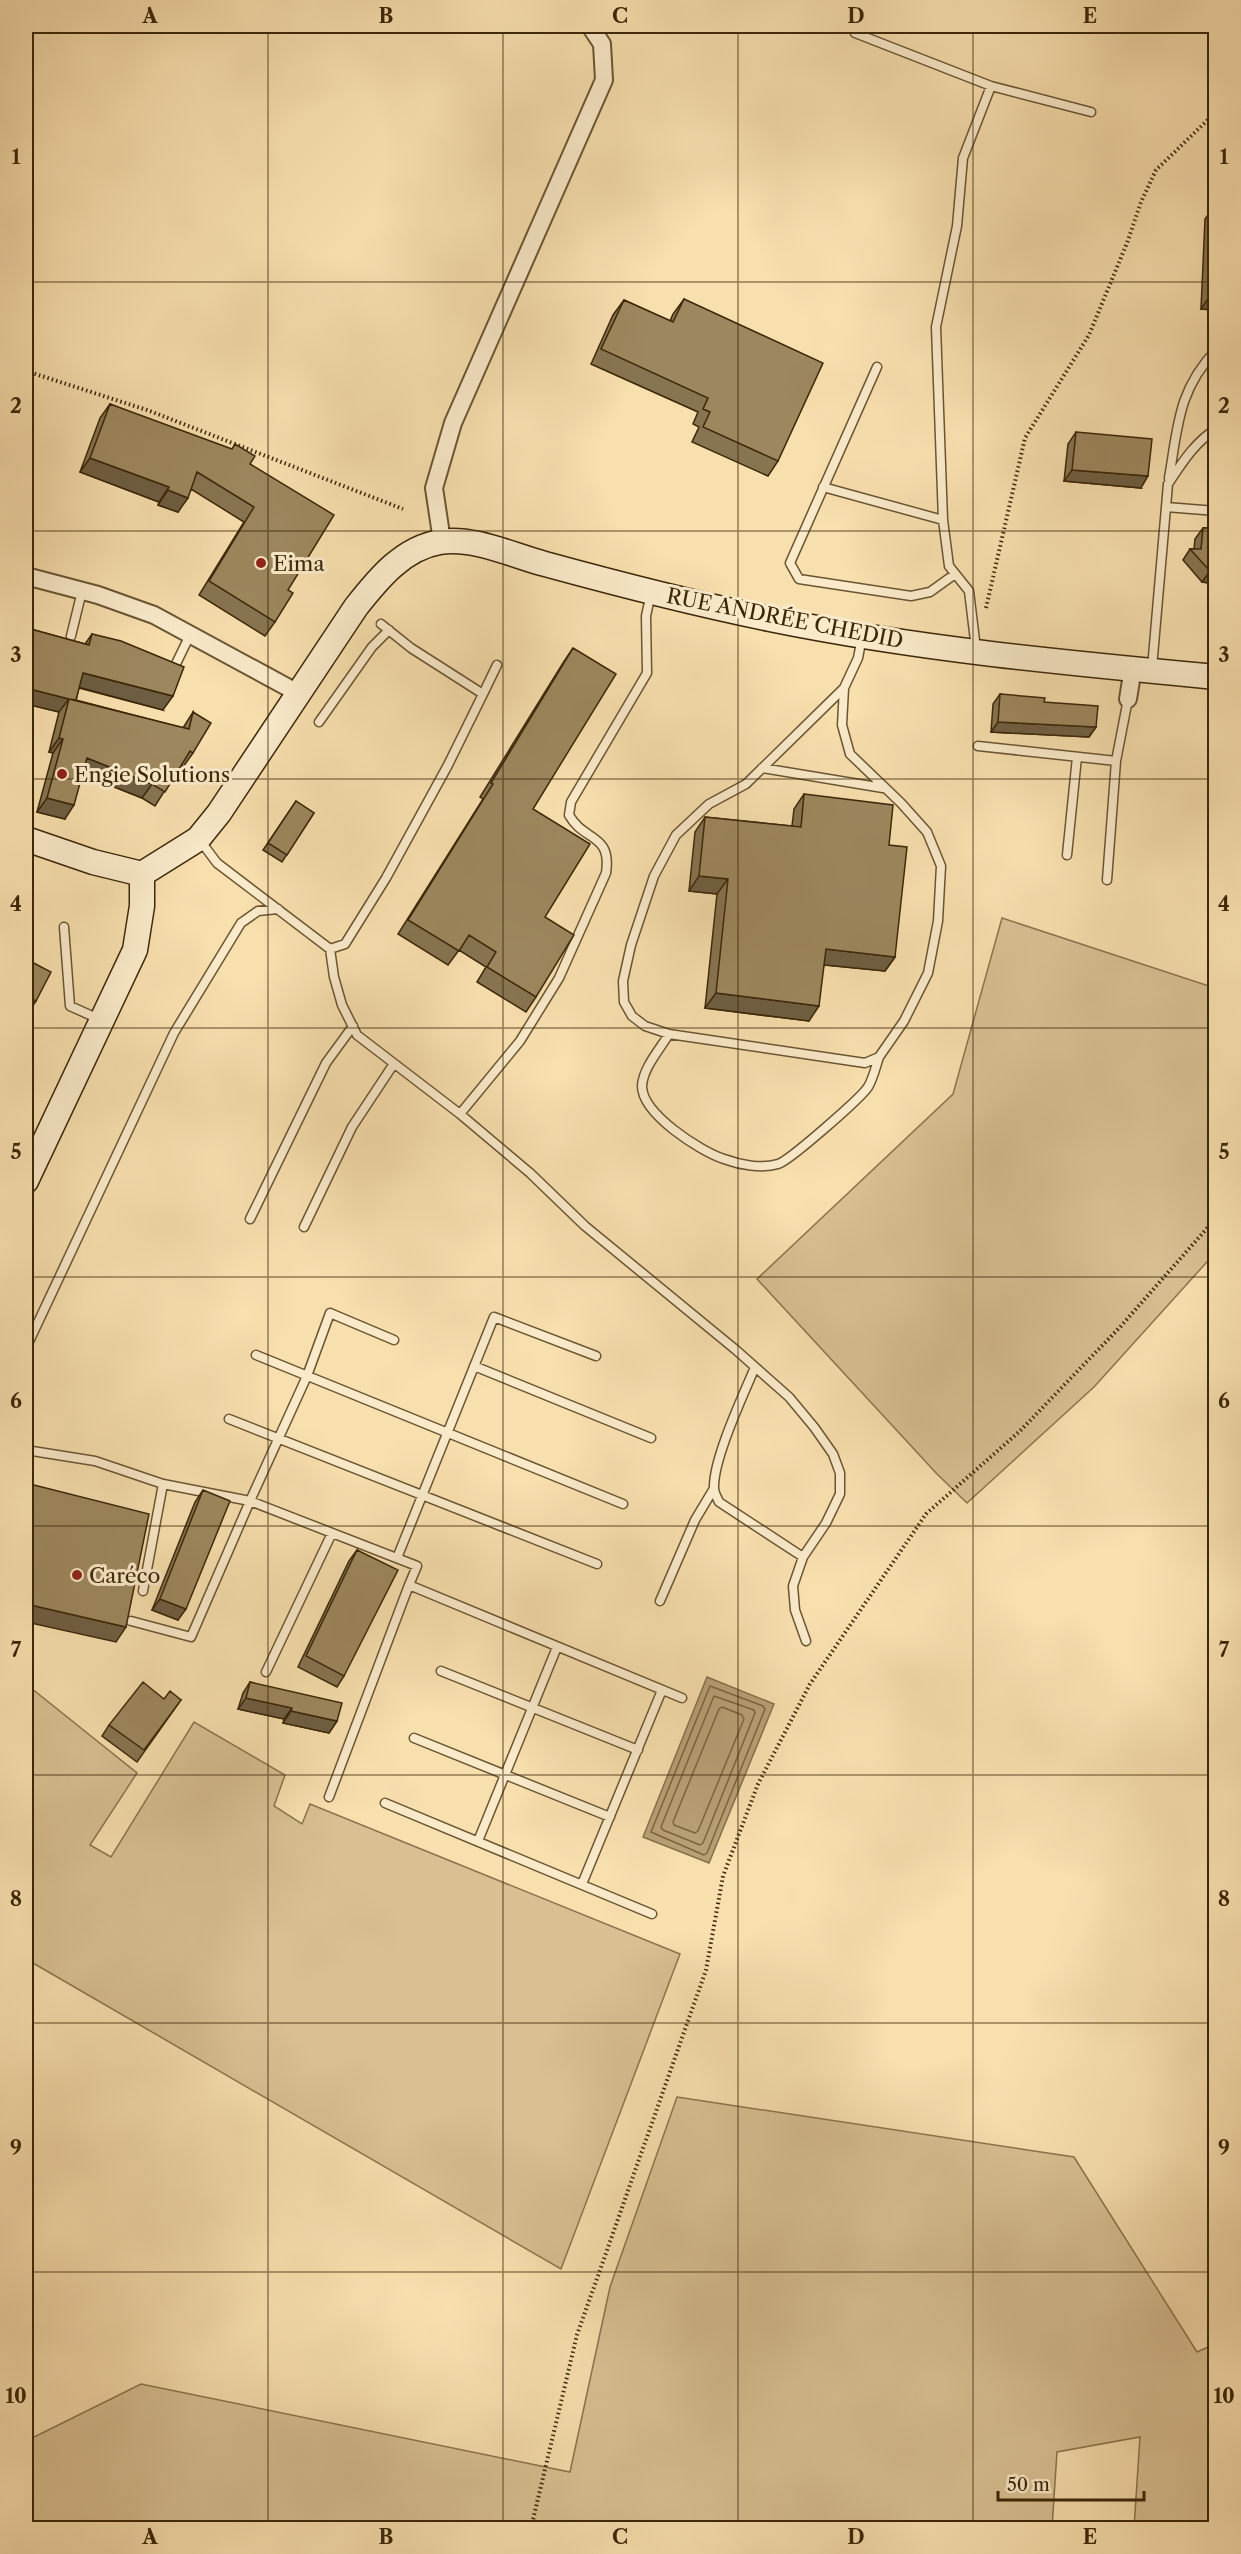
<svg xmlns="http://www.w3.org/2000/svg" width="1241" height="2554" viewBox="0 0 1241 2554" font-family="'Libre Caslon Text',serif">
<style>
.green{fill:#d8c092;stroke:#8a744d;stroke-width:1.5}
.water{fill:#b8a076;stroke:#86704a;stroke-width:1.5}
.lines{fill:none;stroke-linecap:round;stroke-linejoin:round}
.shore{stroke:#7a643f;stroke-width:1.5}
.lane-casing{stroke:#6a5532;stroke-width:11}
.street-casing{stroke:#6a5532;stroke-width:20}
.secondary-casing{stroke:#3b2708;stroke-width:27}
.path{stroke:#3b2708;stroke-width:4;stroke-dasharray:1.5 3;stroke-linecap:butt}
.lane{stroke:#faeaca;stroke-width:8}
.street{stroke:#faeaca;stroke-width:16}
.secondary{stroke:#faeaca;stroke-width:24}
.wall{fill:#877451;stroke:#3b2708;stroke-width:1.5}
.shaded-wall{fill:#6e5e42;stroke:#3b2708;stroke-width:1.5}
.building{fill:#9d875e;stroke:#3b2708;stroke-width:1.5}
.grid{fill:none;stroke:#3b2708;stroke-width:1.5;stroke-opacity:0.55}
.poi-dot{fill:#8f2418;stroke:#faeaca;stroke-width:2}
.labels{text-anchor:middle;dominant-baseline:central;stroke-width:6;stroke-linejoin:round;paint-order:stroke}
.poi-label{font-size:21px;fill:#3b2708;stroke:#faeaca;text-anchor:start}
.street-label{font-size:21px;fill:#3b2708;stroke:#faeaca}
.neatline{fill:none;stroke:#3b2708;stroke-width:2}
.grid-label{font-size:20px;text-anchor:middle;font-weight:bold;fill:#3b2708}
</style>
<rect width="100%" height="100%" fill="#f8dfae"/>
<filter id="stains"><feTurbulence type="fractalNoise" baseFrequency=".00333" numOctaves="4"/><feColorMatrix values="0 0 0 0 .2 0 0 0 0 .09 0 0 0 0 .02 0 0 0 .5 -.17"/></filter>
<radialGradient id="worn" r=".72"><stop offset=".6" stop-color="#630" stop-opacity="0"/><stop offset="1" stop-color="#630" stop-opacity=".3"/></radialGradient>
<path class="green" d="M1002,918L1215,988V1253L1094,1387L967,1503L937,1474L757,1279L953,1094Z
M26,1684L137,1773L90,1845L111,1857L194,1722L285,1775L274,1806L302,1824L310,1804L680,1954L561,2269L26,1959Z
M677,2097L1074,2157L1197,2352L1215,2344V2528H1134L1140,2437L1057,2452L1052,2528H35L26,2519V2441L141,2384L570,2472L610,2287Z"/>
<path class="water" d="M707,1677L774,1704L709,1863L643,1837Z"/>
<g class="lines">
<path class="shore" d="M710,1686L763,1706L765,1709L707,1853L704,1855L651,1832Z
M714,1696L754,1710L755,1713L703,1843L700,1845L663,1830L661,1827Z
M722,1707L742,1715L744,1719L698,1831L695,1833L674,1825L673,1822L719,1709Z"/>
<g class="lane-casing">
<path id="lane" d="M855,33L991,86L1091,112
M877,367L790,563L799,579L911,596L930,592L955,574
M1169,478C1178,426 1178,390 1216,350
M823,487L943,520
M1166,507L1216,511
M381,624L411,648L483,694L497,665
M71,636L82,591
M976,649L969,591L949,566L943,520L936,327L957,226L963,158L991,86
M1152,668L1168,484C1182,463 1194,443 1216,429
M173,670L190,635
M844,688L842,725L850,754L901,803L927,832L941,866L938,921L928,973L904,1021L879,1057L865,1063L669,1034L645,1026L632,1016L624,1002L623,981L631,945L654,876L676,835L709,804L746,784L844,688L858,658L862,637
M319,722L372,647L389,630
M978,746L1116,761
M762,768L883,788
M199,839L217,863L330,949L345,944L386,878L448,765L483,694
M1067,855L1077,757
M1107,880L1116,761L1128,699
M64,927L70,1006L101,1020
M330,949L334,977L342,1005L357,1035L460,1114L530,1173L585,1226L736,1350L789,1397L814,1427L833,1454L840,1473V1494L826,1523L803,1557L793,1586L795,1610L806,1641
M669,1034C660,1049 643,1068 642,1086C642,1114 700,1151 724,1159C740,1165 762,1169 778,1164C789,1161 861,1098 868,1087C873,1079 876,1066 879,1057
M460,1114L520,1041L559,978L606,873C612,833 584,842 569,815L571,802L647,673L646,616L651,593
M250,1219L326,1063L353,1026
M304,1227L352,1127L393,1065
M26,1348L174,1033L241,923L258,911L278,909
M256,1355L623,1504
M474,1366L651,1438
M755,1367C743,1396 713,1459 714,1488C714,1493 717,1497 719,1502L803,1557
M229,1419L597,1564
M26,1450L95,1461L163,1484L143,1591
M163,1484L250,1501L307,1376L330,1313L394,1340
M397,1558L494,1317L596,1356
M660,1601L695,1520L713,1490
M131,1621L191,1637L250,1501L417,1566L409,1585
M441,1671L638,1750
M266,1672L332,1533
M414,1738L610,1817
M329,1797L409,1585L682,1698
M385,1803L652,1914
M478,1841L557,1647
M582,1884L662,1690"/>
</g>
<g class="street-casing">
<path id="street" d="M442,541L434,488L453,423L604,80L602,44L590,26
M26,576L98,595L154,615L298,693
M1128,699L1133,668"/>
</g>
<g class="secondary-casing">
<path id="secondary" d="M26,839L93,862L142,874
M142,874L198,839L219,813L356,607C378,579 403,548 440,542C473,536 514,556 545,564C618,584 696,604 770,619C917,649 1067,663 1216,677
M26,1181L135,950L142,906V874"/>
</g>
<path class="path" d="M26,371L147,410L403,509
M986,608L1025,438L1089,335L1127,243L1141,202L1156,170L1216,112
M531,2528L577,2335L706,1970L723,1876L758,1784L810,1684L926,1514L1020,1431L1121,1326L1216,1218"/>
<use href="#lane" class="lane"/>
<use href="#street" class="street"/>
<use href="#secondary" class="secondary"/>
</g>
<path class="wall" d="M1215,205V310L1201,309L1205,219Z
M684,299L778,461L768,476L692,442L699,427L693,424L698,412L591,364L613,315L624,300L670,321L673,314Z
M110,404L250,464L288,590L275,622L265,636L199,595L244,522L191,489L178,512L158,505L159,502L80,472L100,418Z
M1076,432L1141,488L1064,481L1068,444Z
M1203,528H1215V584L1202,582L1183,560L1190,549H1194L1195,539Z
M1215,588V627H1211L1214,591Z
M27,628L85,644L92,634L163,710L79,688L76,700L183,728L193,712V753L183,767L181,765L155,806L142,798L82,774L65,819L37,812L53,753L49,752L59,712L26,704V631Z
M573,648L533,809L545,917L536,997L526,1012L477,982L486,967L459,950L448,965L398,934L483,799L480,797L563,663Z
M1000,694L1044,702L1096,727L1089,737L991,732L993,704Z
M804,794L889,845L895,957L885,971L824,965L809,1021L705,1008L717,894L689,891L695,832L705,817L792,826L794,809Z
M296,801L314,813L282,862L263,850Z
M26,959L36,1001L28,1013L26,1011Z
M203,1490L178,1620L152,1610L195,1502Z
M357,1550L344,1676L337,1687L298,1667L349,1561Z
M250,1682L337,1721L329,1733L283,1723L284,1719L238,1709L243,1693Z
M164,1699L181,1700L137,1762L102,1736L109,1725Z"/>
<path class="shaded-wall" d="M1211,294L1215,295V310L1201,309Z
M90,458L169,487L159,502L80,472Z
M1072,470L1148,476L1141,488L1064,481Z
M168,490L188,498L178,512L158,505Z
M1210,571H1215V584L1202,582Z
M1215,620V627H1211Z
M83,673L173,696L163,710L74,686Z
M26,688L69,699L59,712L26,704Z
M998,722L1096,727L1089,737L991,732Z
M59,738L63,739L53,753L49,752Z
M87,758L152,784L142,798L77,772Z
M47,798L74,805L65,819L37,812Z
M699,876L728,879L717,894L689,891Z
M826,949L895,957L885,971L815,964Z
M716,993L819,1006L809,1021L705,1008Z
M160,1599L186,1609L178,1620L152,1610Z
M26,1604L126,1627L116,1642L26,1622Z
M246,1698L292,1708L284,1719L238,1709Z
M291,1711L337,1721L329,1733L283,1723Z"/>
<path class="building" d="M1215,208V295L1211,294Z
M684,299L823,363L778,461L703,427L710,412L703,409L708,398L601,349L624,300L673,322Z
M110,404L232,449L235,444L255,456L250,464L334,515L288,590L293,593L275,622L209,581L254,507L197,472L188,498L168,490L169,487L90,458Z
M1076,432L1152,439L1148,476L1072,470Z
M1203,528H1215V571H1210L1190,549H1201Z
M27,628L89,645L92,634L121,641L184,667L173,696L83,673L76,700L69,699L26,688V635Z
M573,648L616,674L533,809L590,844L545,917L574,935L536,997L487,967L496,952L469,935L459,951L408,920L493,784L491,783Z
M1000,694L1045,698L1044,702L1098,706L1096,727L998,722Z
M69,699L189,729L193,712L211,723L193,753L190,751L165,792L152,784L87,758L74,805L47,798L63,739L59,738Z
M804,794L893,805L889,845L907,847L895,957L826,949L819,1006L716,993L728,879L699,876L705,817L801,827Z
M296,801L314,813L287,855L268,843Z
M26,959L51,972L36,1001L26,996Z
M26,1483L149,1514L126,1627L26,1604Z
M203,1490L230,1501L186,1609L160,1599Z
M357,1550L398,1570L344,1676L306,1656Z
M143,1682L164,1699L170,1691L181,1700L144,1750L109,1725Z
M250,1682L342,1703L337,1721L291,1711L292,1708L246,1698Z"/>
<path class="grid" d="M268,26V2528M503,26V2528M738,26V2528M973,26V2528M26,282H1216M26,531H1216M26,779H1216M26,1028H1216M26,1277H1216M26,1526H1216M26,1775H1216M26,2023H1216M26,2272H1216"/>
<g class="poi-dot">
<circle cx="261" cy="563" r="6"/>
<circle cx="62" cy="774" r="6"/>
<circle cx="77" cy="1575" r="6"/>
</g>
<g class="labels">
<g class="poi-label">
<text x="273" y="563">Eima</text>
<text x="74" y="774">Engie Solutions</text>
<text x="89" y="1575">Caréco</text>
</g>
<g class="street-label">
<text transform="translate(785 618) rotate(11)">RUE ANDRÉE CHEDID</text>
</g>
</g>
<rect width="1241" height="2554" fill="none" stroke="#f8dfae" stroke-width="66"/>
<path d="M998 2491v9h146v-9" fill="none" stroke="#3b2708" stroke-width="3"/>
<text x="1007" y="2491" font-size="18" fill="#3b2708" stroke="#faeaca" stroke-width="4.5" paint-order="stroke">50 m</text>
<rect x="33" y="33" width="1175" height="2488" class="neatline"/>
<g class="grid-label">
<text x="150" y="23">A</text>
<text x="386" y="23">B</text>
<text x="620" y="23">C</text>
<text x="856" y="23">D</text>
<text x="1090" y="23">E</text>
<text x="16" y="164">1</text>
<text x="1224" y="164">1</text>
<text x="16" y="413">2</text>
<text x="1224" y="413">2</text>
<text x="16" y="662">3</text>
<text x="1224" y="662">3</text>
<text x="16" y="911">4</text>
<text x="1224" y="911">4</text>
<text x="16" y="1159">5</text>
<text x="1224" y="1159">5</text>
<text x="16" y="1408">6</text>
<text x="1224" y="1408">6</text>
<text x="16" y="1657">7</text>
<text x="1224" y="1657">7</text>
<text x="16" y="1906">8</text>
<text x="1224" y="1906">8</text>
<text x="16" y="2155">9</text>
<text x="1224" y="2155">9</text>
<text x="16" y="2403">10</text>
<text x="1224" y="2403">10</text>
<text x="150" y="2544">A</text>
<text x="386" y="2544">B</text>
<text x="620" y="2544">C</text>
<text x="856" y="2544">D</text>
<text x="1090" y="2544">E</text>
</g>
<rect width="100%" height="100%" filter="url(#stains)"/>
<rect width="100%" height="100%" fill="url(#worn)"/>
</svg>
